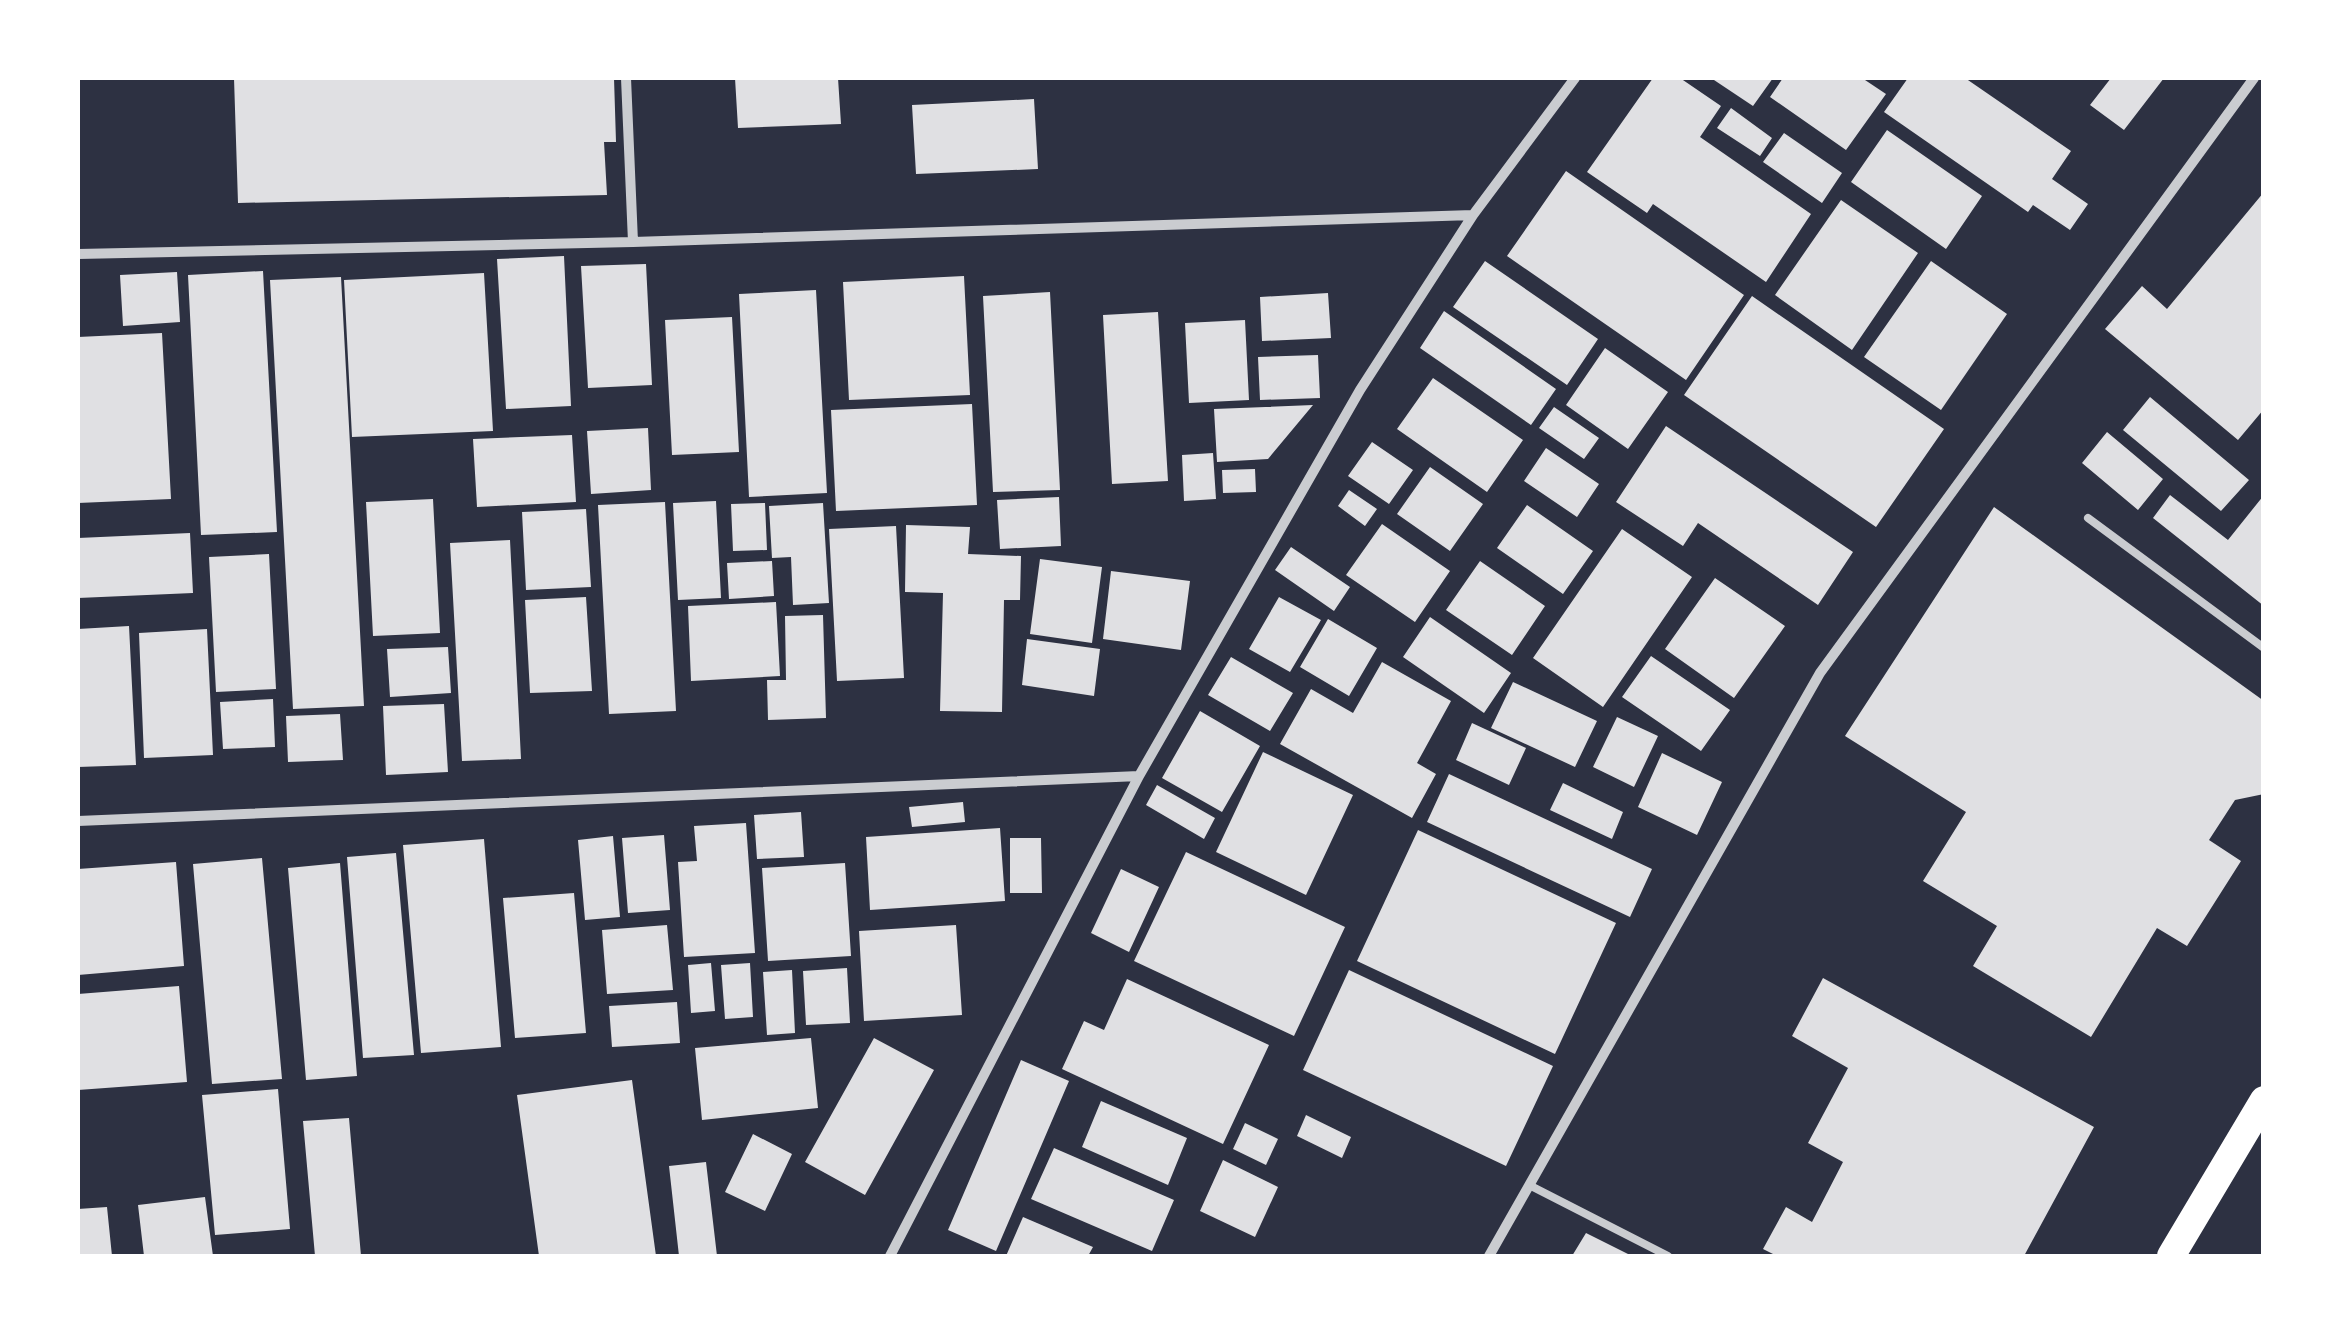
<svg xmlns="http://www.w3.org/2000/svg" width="2341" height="1334" viewBox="0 0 2341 1334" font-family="Barlow,sans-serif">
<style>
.building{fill:#e0e0e3}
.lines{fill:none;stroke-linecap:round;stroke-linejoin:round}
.service{stroke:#caccd0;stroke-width:8}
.minor{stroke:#caccd0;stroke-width:10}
.trunk{stroke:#fff;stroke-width:28}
</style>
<rect width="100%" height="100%" fill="#2d3142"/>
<path class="building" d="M234,78H614L616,142H604L607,195L238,203Z
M735,78H838L841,124L738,128Z
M1653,78H1680L1721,106L1700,137L1811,214L1766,282L1653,204L1647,213L1587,172Z
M1711,78H1773L1753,106Z
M1783,78H1862L1886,94L1846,150L1770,97Z
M1908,78H1965L2071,151L2052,179L2088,204L2070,230L2033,205L2028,212L1884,112Z
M2111,78H2164L2124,130L2090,105Z
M1034,99L1038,169L916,174L912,105Z
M1731,108L1772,138L1760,156L1717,128Z
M1887,130L1982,196L1946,249L1851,182Z
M1784,133L1842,173L1822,203L1763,162Z
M1566,171L1744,295L1686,380L1507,256Z
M2264,192V409L2238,440L2105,329L2142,286L2167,309Z
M1841,200L1918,253L1852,350L1775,295Z
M564,256L571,406L506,409L497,259Z
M1485,261L1598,339L1567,385L1453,307Z
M1931,261L2007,314L1941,410L1864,357Z
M646,264L652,385L588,388L581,266Z
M263,271L277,532L201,535L188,275Z
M177,272L180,322L123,326L120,275Z
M484,273L493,431L352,437L344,280Z
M964,276L970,395L849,400L843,282Z
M341,277L364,706L293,709L270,280Z
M816,290L827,493L749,497L739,294Z
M1050,292L1060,490L993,492L983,296Z
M1328,293L1331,338L1262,341L1260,297Z
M1752,296L1944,429L1876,527L1684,395Z
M1444,311L1556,389L1531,425L1420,348Z
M1158,312L1168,481L1112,484L1103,315Z
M732,317L739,452L672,455L665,320Z
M1245,320L1249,400L1189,403L1185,323Z
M162,333L171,499L78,503V337Z
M1605,348L1668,392L1628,449L1566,405Z
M1318,355L1320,398L1260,400L1258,357Z
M1433,378L1523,440L1487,492L1397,429Z
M2150,397L2249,480L2221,511L2123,430Z
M972,404L977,505L836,511L831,410Z
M1313,405L1268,459L1217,462L1214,409Z
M1554,407L1599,438L1584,459L1539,428Z
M1666,426L1853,552L1818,605L1698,523L1683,546L1616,502Z
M648,428L651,490L591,494L587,431Z
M2107,432L2163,479L2138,510L2082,463Z
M572,435L576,502L477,507L473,439Z
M1372,442L1413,470L1389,504L1348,476Z
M1546,448L1599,484L1577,517L1524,481Z
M1213,453L1216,499L1184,501L1182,455Z
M1430,467L1483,504L1450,551L1397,514Z
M1255,469L1256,492L1223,493L1222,470Z
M1349,490L1377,509L1365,526L1338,506Z
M2170,495L2228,540L2264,495V606L2153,518Z
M1059,497L1061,546L1000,549L997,500Z
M433,499L440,633L373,636L366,502Z
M716,501L721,598L678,600L673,503Z
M665,502L676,711L609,714L598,505Z
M765,503L767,550L733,551L731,504Z
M823,503L829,603L793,605L791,557L772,558L769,506Z
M1527,505L1593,551L1563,594L1497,548Z
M1994,507L2264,701V794L2235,800L2209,840L2241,861L2187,946L2157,928L2091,1037L1973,966L1997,926L1923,881L1966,812L1845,736Z
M586,509L591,587L526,590L522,512Z
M1382,524L1450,571L1415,622L1346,575Z
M906,525L970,527L968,554L1021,556L1020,600H1004L1002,712L940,711L943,593L905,592Z
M896,526L904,678L837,681L829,529Z
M1622,529L1692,577L1603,707L1533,658Z
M190,533L193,593L78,598V538Z
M510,540L521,759L462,761L450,543Z
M1291,547L1350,587L1334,611L1275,570Z
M269,554L276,689L216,692L209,557Z
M1040,559L1102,567L1092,643L1030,634Z
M772,561L774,596L729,599L727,563Z
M1480,561L1545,606L1512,655L1446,610Z
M1111,571L1190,581L1181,650L1103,639Z
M1715,578L1785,626L1734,698L1665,649Z
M586,597L592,691L530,693L525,600Z
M1279,597L1321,620L1290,672L1249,649Z
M776,602L780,676L691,681L688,606Z
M823,615L826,718L768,720L767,680H786L785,616Z
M1430,617L1511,673L1484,713L1403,657Z
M1328,619L1377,648L1349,696L1300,667Z
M129,626L136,765L78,767V629Z
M207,629L213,755L144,758L139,633Z
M1027,639L1100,649L1094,696L1022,685Z
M448,647L451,693L390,697L387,649Z
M1651,656L1730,710L1701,751L1622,697Z
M1231,657L1293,693L1270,731L1208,695Z
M1382,662L1451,701L1417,763L1436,774L1412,818L1280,744L1311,689L1353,713Z
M1513,682L1597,721L1575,767L1491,728Z
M273,699L275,747L223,749L220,702Z
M444,704L448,772L386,775L383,706Z
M1200,711L1260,746L1222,812L1162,778Z
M340,714L343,760L288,762L286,716Z
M1617,717L1658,736L1634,787L1593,767Z
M1472,723L1526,748L1509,785L1456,760Z
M1263,752L1353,795L1306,895L1216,852Z
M1662,753L1722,782L1697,835L1638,807Z
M1449,774L1652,869L1630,917L1427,822Z
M1563,783L1623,812L1612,839L1550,810Z
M1157,785L1215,818L1204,839L1146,805Z
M963,802L965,822L912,827L909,807Z
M801,812L804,857L757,859L754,815Z
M746,823L755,953L684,957L678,862L697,861L694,826Z
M1000,828L1005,901L870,910L866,837Z
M1418,830L1616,923L1555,1054L1357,961Z
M664,835L670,910L628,913L622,838Z
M613,836L620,917L585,920L578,840Z
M1010,838H1041L1042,893H1010Z
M484,839L501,1047L421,1053L403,845Z
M1186,852L1345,927L1294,1036L1134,961Z
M396,853L414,1055L363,1058L347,857Z
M262,858L282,1079L212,1084L193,864Z
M176,862L184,966L78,975V869Z
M340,863L357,1076L306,1080L288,868Z
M845,863L851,956L768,961L762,868Z
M1121,869L1159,887L1129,952L1091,933Z
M574,893L586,1033L515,1038L503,898Z
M667,925L673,990L607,994L602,930Z
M956,925L962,1015L864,1021L859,931Z
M711,963L715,1011L691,1013L688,965Z
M750,963L753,1017L725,1019L721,965Z
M847,968L850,1023L806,1025L803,971Z
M792,970L795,1033L767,1035L763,972Z
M1349,970L1553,1066L1506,1166L1303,1070Z
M1823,978L2094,1127L2024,1256H1777L1763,1249L1786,1207L1812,1222L1843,1162L1808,1143L1848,1068L1792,1036Z
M1127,979L1269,1045L1223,1144L1062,1069L1084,1021L1104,1030Z
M179,986L187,1082L78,1090V994Z
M677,1002L680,1043L612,1047L609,1006Z
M811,1038L818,1108L702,1120L695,1048Z
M874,1038L934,1070L865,1195L805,1162Z
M1021,1060L1069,1081L996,1251L948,1230Z
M632,1080L656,1256H539L517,1095Z
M278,1089L290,1229L215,1235L202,1095Z
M1101,1101L1187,1138L1168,1185L1082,1147Z
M1306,1115L1351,1137L1342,1158L1297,1136Z
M349,1118L361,1256H315L303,1121Z
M1245,1123L1278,1139L1266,1165L1233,1149Z
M753,1134L792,1154L765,1211L725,1192Z
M1054,1148L1174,1200L1152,1251L1031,1199Z
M1223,1160L1278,1187L1255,1237L1200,1211Z
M706,1162L717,1256H679L669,1166Z
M205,1197L213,1256H144L138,1205Z
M107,1207L112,1256H78V1209Z
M1023,1217L1093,1247L1088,1256H1006Z
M1586,1233L1632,1256H1572Z"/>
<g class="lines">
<path class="service" d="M2088,518L2264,648
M1529,1185L1668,1256"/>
<path class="minor" d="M626,78L633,242
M78,254L633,242L1473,215
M78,821L1139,776
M890,1256L1139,776L1360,390L1473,215L1575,78
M1489,1256L1820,673L2254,78"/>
<path class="trunk" d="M2171,1256L2264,1100"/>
</g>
<rect width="2341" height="1334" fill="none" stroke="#ffffff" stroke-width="160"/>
</svg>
